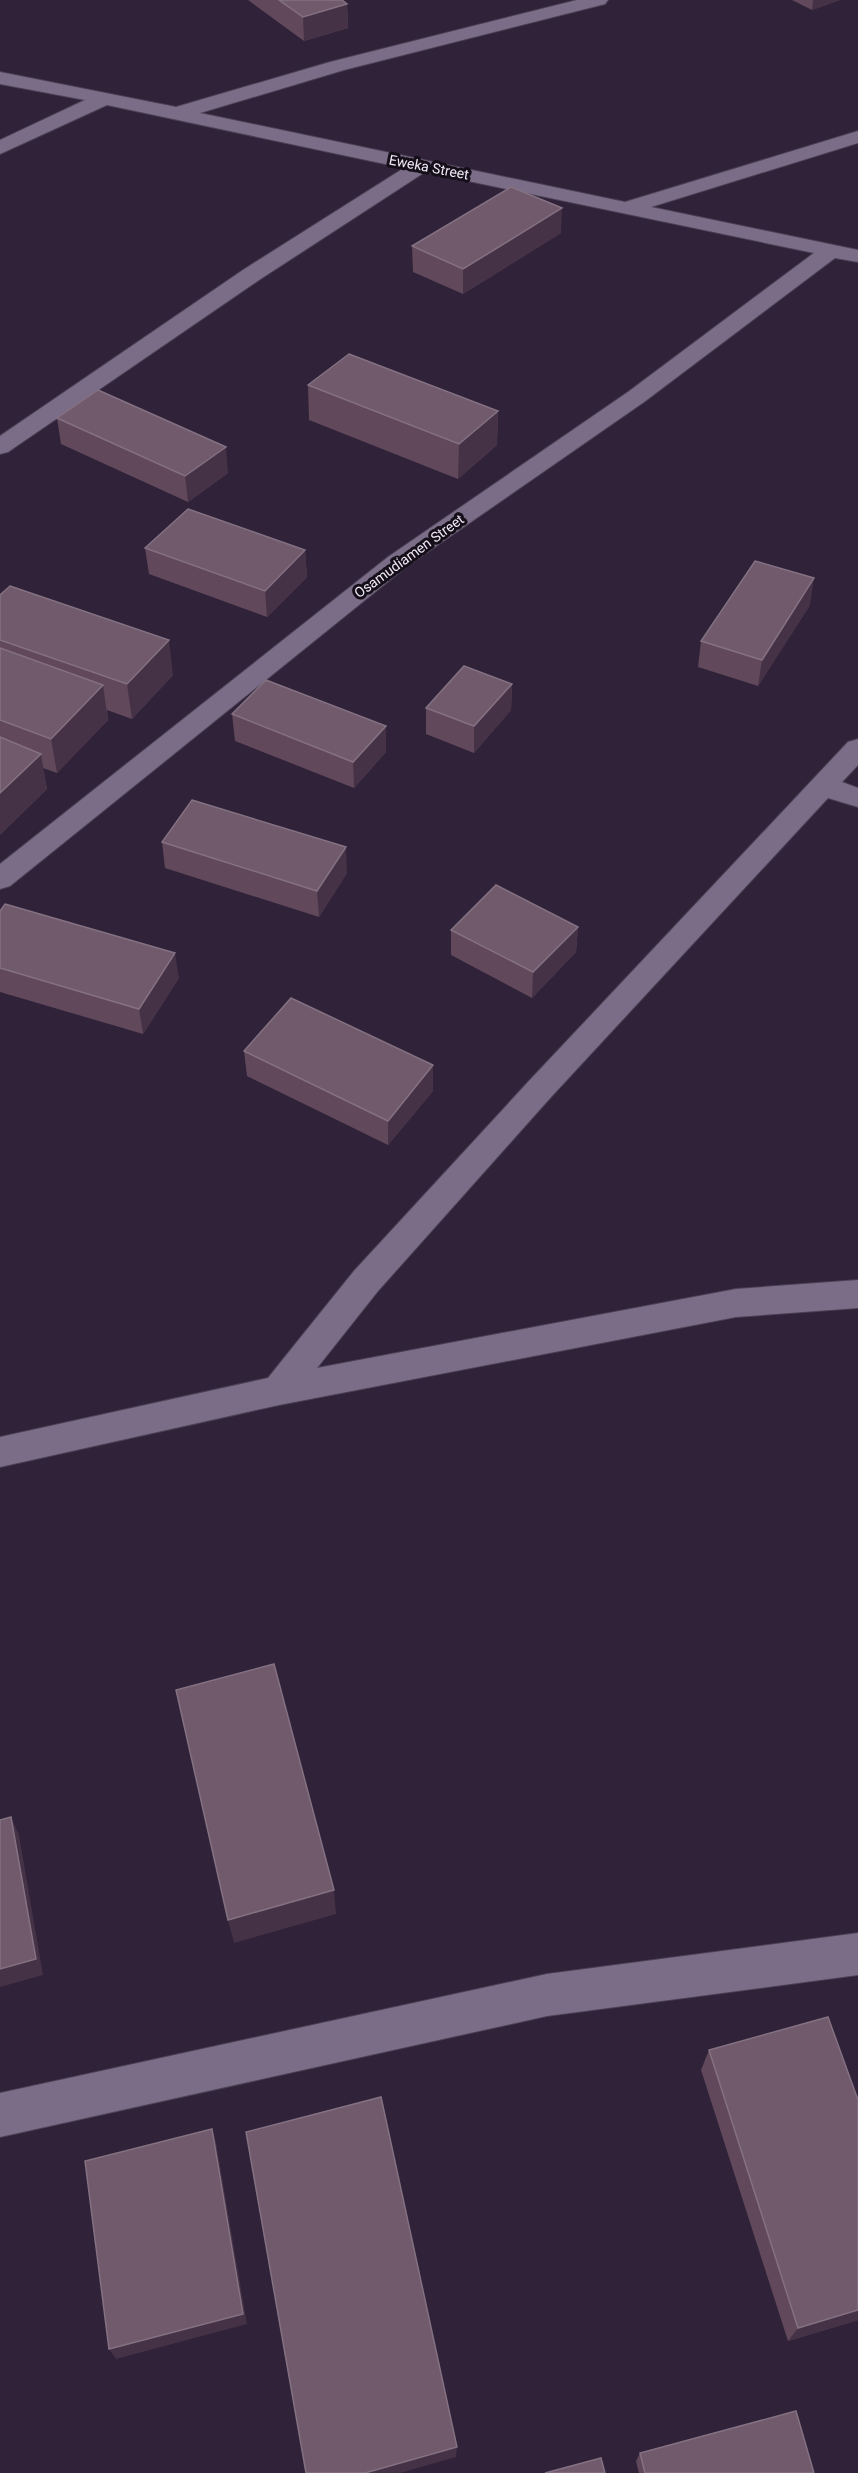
<svg xmlns="http://www.w3.org/2000/svg" width="858" height="2473" viewBox="0 0 858 2473" font-family="Roboto,sans-serif">
<style>
.lines{fill:none;stroke-linecap:round;stroke-linejoin:round}
.street-casing{stroke:#4b4054;stroke-width:2}
.street{fill:#7b6d87;fill-rule:evenodd}
.wall{fill:#61495b}
.shaded-wall{fill:#463246}
.building{fill:#705a6c;stroke:#847182;stroke-width:1.5}
.labels{text-anchor:middle;dominant-baseline:central;stroke-width:6;stroke-linejoin:round;paint-order:stroke}
.far-street-label{font-size:14px;fill:#f1e9f8;stroke:#140f19}
</style>
<rect width="100%" height="100%" fill="#2f2239"/>
<g class="lines">
<g class="street-casing">
<path id="street" d="M577,0H608L605,4L344,70L200,113L625,202L858,131V143L651,207L858,250V262L835,258L644,402L406,567L10,886L0,889V864L388,557L628,392L814,253L425,172L259,280L8,452L0,454V436L243,270L404,168L107,105L0,154V140L85,100L0,84V72L176,107L330,62Z
M858,739V765L842,782L858,788V807L828,798L551,1097L378,1291L317,1368L736,1289L858,1280V1308L736,1317L279,1405L0,1467V1437L268,1378L354,1271L529,1081L848,742Z
M858,1933V1975L547,2016L0,2137V2093L547,1974Z"/>
</g>
<use href="#street" class="street"/>
</g>
<path class="wall" d="M248,0H342L347,4L348,28L304,41Z
M792,0H840L812,10Z
M561,233L463,294L413,272L412,246Z
M308,385L498,411L497,445L458,479L309,420Z
M57,418L228,473L188,502L61,444Z
M145,548L305,550L307,577L267,617L149,574Z
M0,595L173,675L132,719L107,710L108,720L57,773L43,768L47,789L0,835Z
M810,605L758,686L698,667L701,641Z
M512,684L511,710L474,753L426,734V708Z
M232,714L386,752L354,788L235,741Z
M162,842L347,873L319,917L165,868Z
M0,911L179,978L143,1034L0,992Z
M578,927L576,952L532,998L451,955V930Z
M244,1051L433,1065V1091L388,1145L247,1076Z
M709,2050L858,2320L788,2341L701,2070Z
M640,2453L814,2473H639L636,2461Z"/>
<path class="shaded-wall" d="M813,0H840L812,10Z
M347,4L348,28L304,41L303,17Z
M562,208L561,233L463,294V269Z
M498,411L497,445L458,479L459,444Z
M226,447L228,473L188,502L185,476Z
M305,550L307,577L267,617L265,591Z
M814,578L810,605L758,686L762,660Z
M169,640L173,675L132,719L127,684Z
M512,684L511,710L474,753V726Z
M103,685L108,720L57,773L51,739Z
M386,726V752L354,788L353,762Z
M41,754L47,789L0,835V793Z
M346,847L347,873L319,917L317,891Z
M578,927L576,952L532,998L533,972Z
M175,953L179,978L143,1034L139,1009Z
M433,1065V1091L388,1145V1121Z
M11,1817L19,1835L43,1975L0,1987V1969Z
M334,1890L336,1914L234,1943L228,1920Z
M212,2129L216,2142L247,2324L116,2359L109,2349Z
M858,2310V2320L788,2341L798,2328Z
M457,2447L456,2457L400,2473H365Z"/>
<path class="building" d="M279,0H342L347,4L303,17Z
M511,187L562,208L463,269L412,246Z
M349,354L498,411L459,444L308,385Z
M98,390L226,447L185,476L57,418Z
M188,509L305,550L265,591L145,548Z
M755,561L814,578L762,660L701,641Z
M10,586L169,640L127,684L0,640V595Z
M0,648L103,685L51,739L0,720Z
M464,666L512,684L474,726L426,708Z
M266,680L386,726L353,762L232,714Z
M0,737L41,754L0,793Z
M192,800L346,847L317,891L162,842Z
M496,885L578,927L533,972L451,930Z
M5,904L175,953L139,1009L0,968V911Z
M291,998L433,1065L388,1121L244,1051Z
M274,1664L334,1890L228,1920L176,1690Z
M11,1817L36,1959L0,1969V1820Z
M828,2017L858,2100V2310L798,2328L709,2050Z
M381,2097L457,2447L365,2473H306L246,2132Z
M212,2129L243,2314L109,2349L85,2161Z
M796,2411L814,2473H645L640,2453Z
M601,2458L605,2473H545Z"/>
<g class="labels">
<g class="far-street-label">
<text transform="translate(429 167) rotate(11)">Eweka Street</text>
<text transform="translate(409 556) rotate(-36)">Osamudiamen Street</text>
</g>
</g>
</svg>
